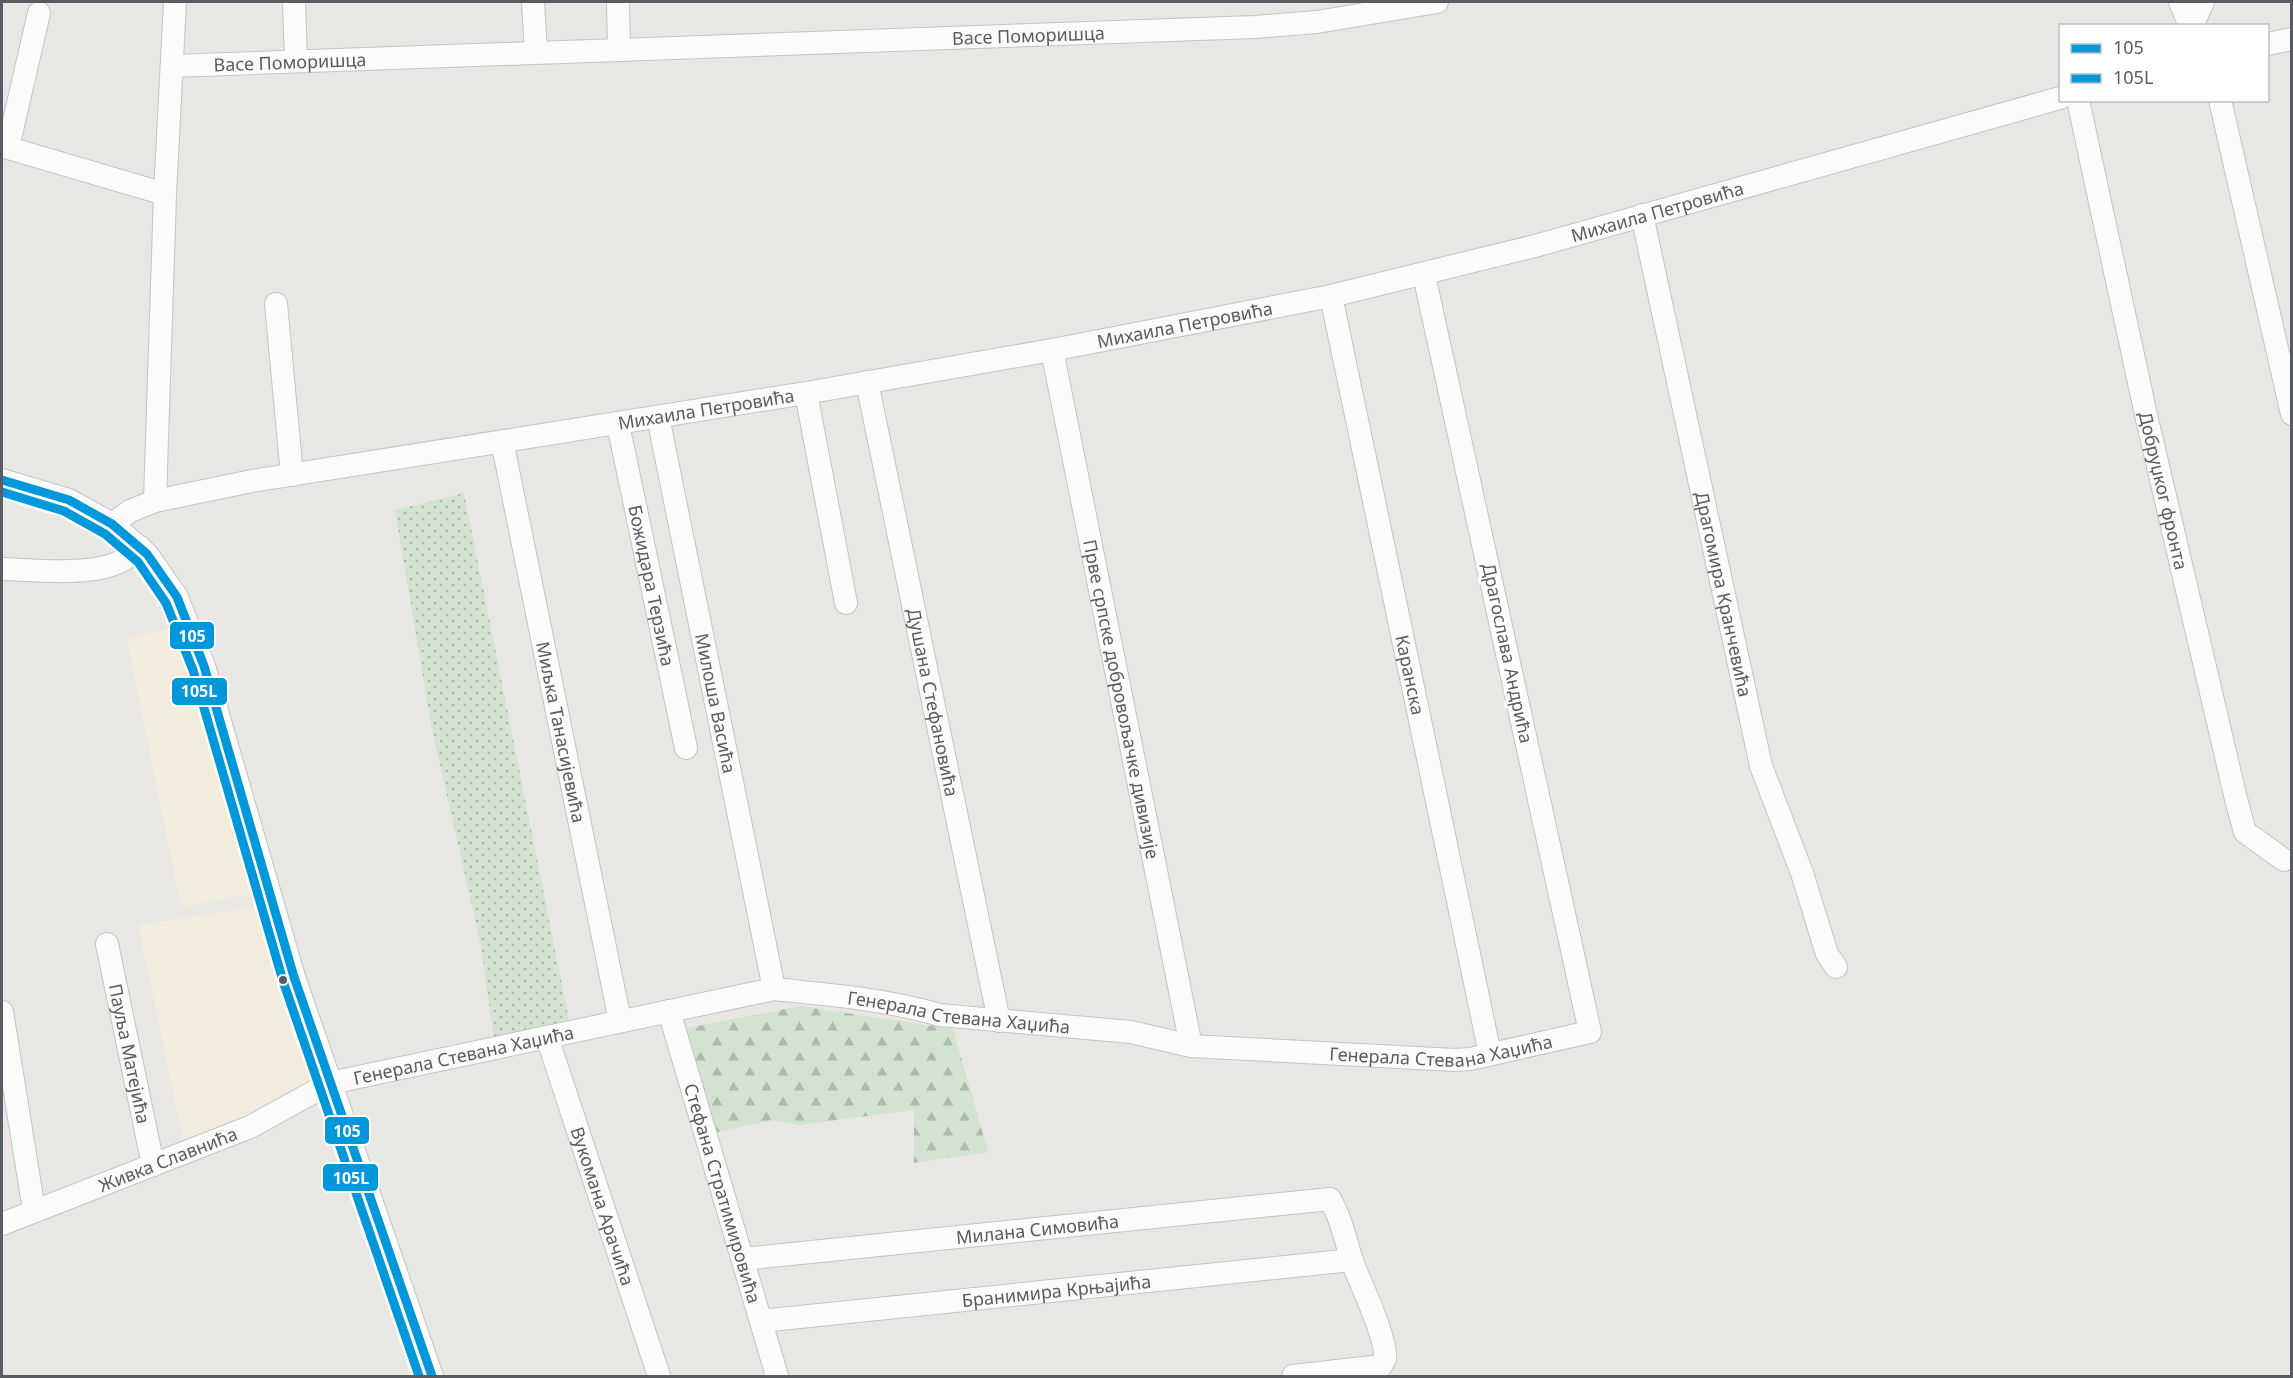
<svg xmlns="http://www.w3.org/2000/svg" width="2293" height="1378" viewBox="0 0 2293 1378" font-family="'Noto Sans',sans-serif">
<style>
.commercial{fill:#f2ecdc}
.grass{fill:url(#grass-dots)}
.forest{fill:url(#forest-firs)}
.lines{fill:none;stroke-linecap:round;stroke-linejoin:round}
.minor-casing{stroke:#c4c4c4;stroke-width:24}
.minor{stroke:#fcfbfb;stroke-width:22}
.bus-1-casing{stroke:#fff;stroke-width:14}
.bus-2-casing{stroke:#fff;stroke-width:14}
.bus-1{stroke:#0098da;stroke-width:9}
.bus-2{stroke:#0098da;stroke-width:9}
.bus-dot{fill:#595c60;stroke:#fff;stroke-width:2}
.labels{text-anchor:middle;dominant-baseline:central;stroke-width:6;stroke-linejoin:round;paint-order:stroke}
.street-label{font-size:18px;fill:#595c60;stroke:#fff}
.line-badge{stroke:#fff;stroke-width:2}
.badge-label{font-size:16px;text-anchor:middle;font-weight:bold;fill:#fff}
</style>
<defs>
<pattern id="grass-dots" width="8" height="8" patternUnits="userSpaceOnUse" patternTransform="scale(1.5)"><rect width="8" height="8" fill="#d2e3cf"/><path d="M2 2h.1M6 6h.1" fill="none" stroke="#adbbab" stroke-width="1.8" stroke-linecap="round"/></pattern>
<pattern id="forest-firs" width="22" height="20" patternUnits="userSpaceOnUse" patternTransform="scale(1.5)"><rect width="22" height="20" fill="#d2e3cf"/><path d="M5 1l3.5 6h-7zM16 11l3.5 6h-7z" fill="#adbbab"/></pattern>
</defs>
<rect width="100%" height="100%" fill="#e8e7e3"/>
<path class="commercial" d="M180,625L256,893L181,907L127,639Z
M260,907L316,1076L252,1119L185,1148L138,925Z"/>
<path class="grass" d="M464,493L570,1025L494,1040L481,946L431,724L395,510Z"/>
<path class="forest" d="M800,1006L953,1029L988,1152L914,1163V1110L798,1125L772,1120L713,1133L683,1029Z"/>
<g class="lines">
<g class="minor-casing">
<g id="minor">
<path d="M294,2L296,61"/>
<path d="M533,2L536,52"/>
<path d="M618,2L619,50"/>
<path d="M2180,2L2190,26"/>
<path d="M2192,26L2203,2"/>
<path d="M2268,44L2292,39"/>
<path id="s1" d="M173,66L1255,27L1317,22L1437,2"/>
<path id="s2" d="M2078,100L2146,415L2236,799L2245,832L2284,860"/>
<path d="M2220,100L2292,414"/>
<path d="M2,146L165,194"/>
<path d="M8,147L39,13"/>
<path id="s3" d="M1642,215L1761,766L1802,873L1827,954L1836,967"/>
<path id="s4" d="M1331,296L1490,1054"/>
<path d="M276,304L292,475"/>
<path id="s5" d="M1052,350L1191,1046"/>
<path id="s6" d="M867,382L999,1021"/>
<path d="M806,393L846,603"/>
<path id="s7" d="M658,417L774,989"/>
<path id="s8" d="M618,424L686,748"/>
<path id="s9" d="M502,441L620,1021"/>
<path d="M2,480L69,500L112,524L147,554L177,597L204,666L294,977L432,1376"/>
<path d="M155,501L165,194L175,2"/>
<path id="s10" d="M112,524L130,511L155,501L252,481L806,393L1052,350L1331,296L1535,246L2060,98"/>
<path d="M2,569C34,570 87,576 117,563C126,560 133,553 140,547"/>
<path id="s11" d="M107,944L153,1165"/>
<path id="s12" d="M669,1011L777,1376"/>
<path d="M2,1012L34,1210"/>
<path id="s13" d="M547,1037L659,1376"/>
<path id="s14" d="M2,1224L250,1127L330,1083L774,989C829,995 886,999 940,1015L1131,1032L1191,1046L1455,1060L1470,1059L1590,1032L1424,275"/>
<path id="s15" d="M743,1259L1330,1199C1342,1220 1345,1239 1352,1261C1360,1283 1387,1337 1385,1359L1381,1366L1293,1376"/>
<path id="s16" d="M761,1321L1352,1260"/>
</g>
</g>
<use href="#minor" class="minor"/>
<g class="bus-1-casing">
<path id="bus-1" d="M2,480L69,500L112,524L147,554L177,597L204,666L294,977L432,1376"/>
</g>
<g class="bus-2-casing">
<path id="bus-2" d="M2,492L64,511L105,534L138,562L166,603L193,670L283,981L419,1376"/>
</g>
<use href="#bus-1" class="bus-1"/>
<use href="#bus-2" class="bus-2"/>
</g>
<circle class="bus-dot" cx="283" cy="980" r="5"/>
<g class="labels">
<g class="street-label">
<text stroke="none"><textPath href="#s1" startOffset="856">Васе Поморишца</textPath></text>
<text stroke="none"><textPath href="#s1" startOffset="117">Васе Поморишца</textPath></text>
<text stroke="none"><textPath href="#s10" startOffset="1580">Михаила Петровића</textPath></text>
<text stroke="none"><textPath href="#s10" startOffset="1094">Михаила Петровића</textPath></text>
<text stroke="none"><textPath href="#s10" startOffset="608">Михаила Петровића</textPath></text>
<text stroke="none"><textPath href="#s2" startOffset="400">Добруџког фронта</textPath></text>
<text stroke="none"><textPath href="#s8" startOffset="165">Божидара Терзића</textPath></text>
<text stroke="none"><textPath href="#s3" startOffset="388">Драгомира Кранчевића</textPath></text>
<text transform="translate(1508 653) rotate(78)">Драгослава Андрића</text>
<text stroke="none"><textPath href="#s4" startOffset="387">Каранска</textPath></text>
<text stroke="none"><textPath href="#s5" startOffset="356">Прве српске добровољачке дивизије</textPath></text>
<text stroke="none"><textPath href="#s6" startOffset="327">Душана Стефановића</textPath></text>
<text stroke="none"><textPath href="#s7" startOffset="292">Милоша Васића</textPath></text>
<text stroke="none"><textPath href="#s9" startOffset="297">Миљка Танасијевића</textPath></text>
<text stroke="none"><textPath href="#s14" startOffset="998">Генерала Стевана Хаџића</textPath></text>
<text stroke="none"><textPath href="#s14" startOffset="1484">Генерала Стевана Хаџића</textPath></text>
<text stroke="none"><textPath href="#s11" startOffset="112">Пауља Матејића</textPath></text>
<text stroke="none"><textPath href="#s14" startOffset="494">Генерала Стевана Хаџића</textPath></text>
<text stroke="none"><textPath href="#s14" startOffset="178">Живка Славнића</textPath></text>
<text stroke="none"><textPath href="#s12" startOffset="190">Стефана Стратимировића</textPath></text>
<text stroke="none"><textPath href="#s13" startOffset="178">Вукомана Арачића</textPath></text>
<text stroke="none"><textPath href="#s15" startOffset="296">Милана Симовића</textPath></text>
<text stroke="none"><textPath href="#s16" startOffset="297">Бранимира Крњајића</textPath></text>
</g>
</g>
<g class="line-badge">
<rect x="169" y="621" width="46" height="29" rx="6" fill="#0098da"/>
<rect x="171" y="677" width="57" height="29" rx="6" fill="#0098da"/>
<rect x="324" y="1116" width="46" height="29" rx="6" fill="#0098da"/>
<rect x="322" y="1163" width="57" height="29" rx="6" fill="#0098da"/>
</g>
<g class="badge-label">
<text x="192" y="642">105</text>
<text x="199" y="697">105L</text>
<text x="347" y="1137">105</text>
<text x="351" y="1184">105L</text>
</g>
<rect width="2293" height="1378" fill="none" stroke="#595c60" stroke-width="6"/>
<rect x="2059" y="24" width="210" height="78" fill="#ffffff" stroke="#bdbebf" stroke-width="1.5"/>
<rect x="2071" y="44" width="30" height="9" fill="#0098da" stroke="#bdbebf" stroke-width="1.5"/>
<text x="2113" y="54" font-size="18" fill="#595c60">105</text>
<rect x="2071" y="74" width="30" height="9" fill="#0098da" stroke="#bdbebf" stroke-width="1.5"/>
<text x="2113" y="84" font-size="18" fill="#595c60">105L</text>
</svg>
